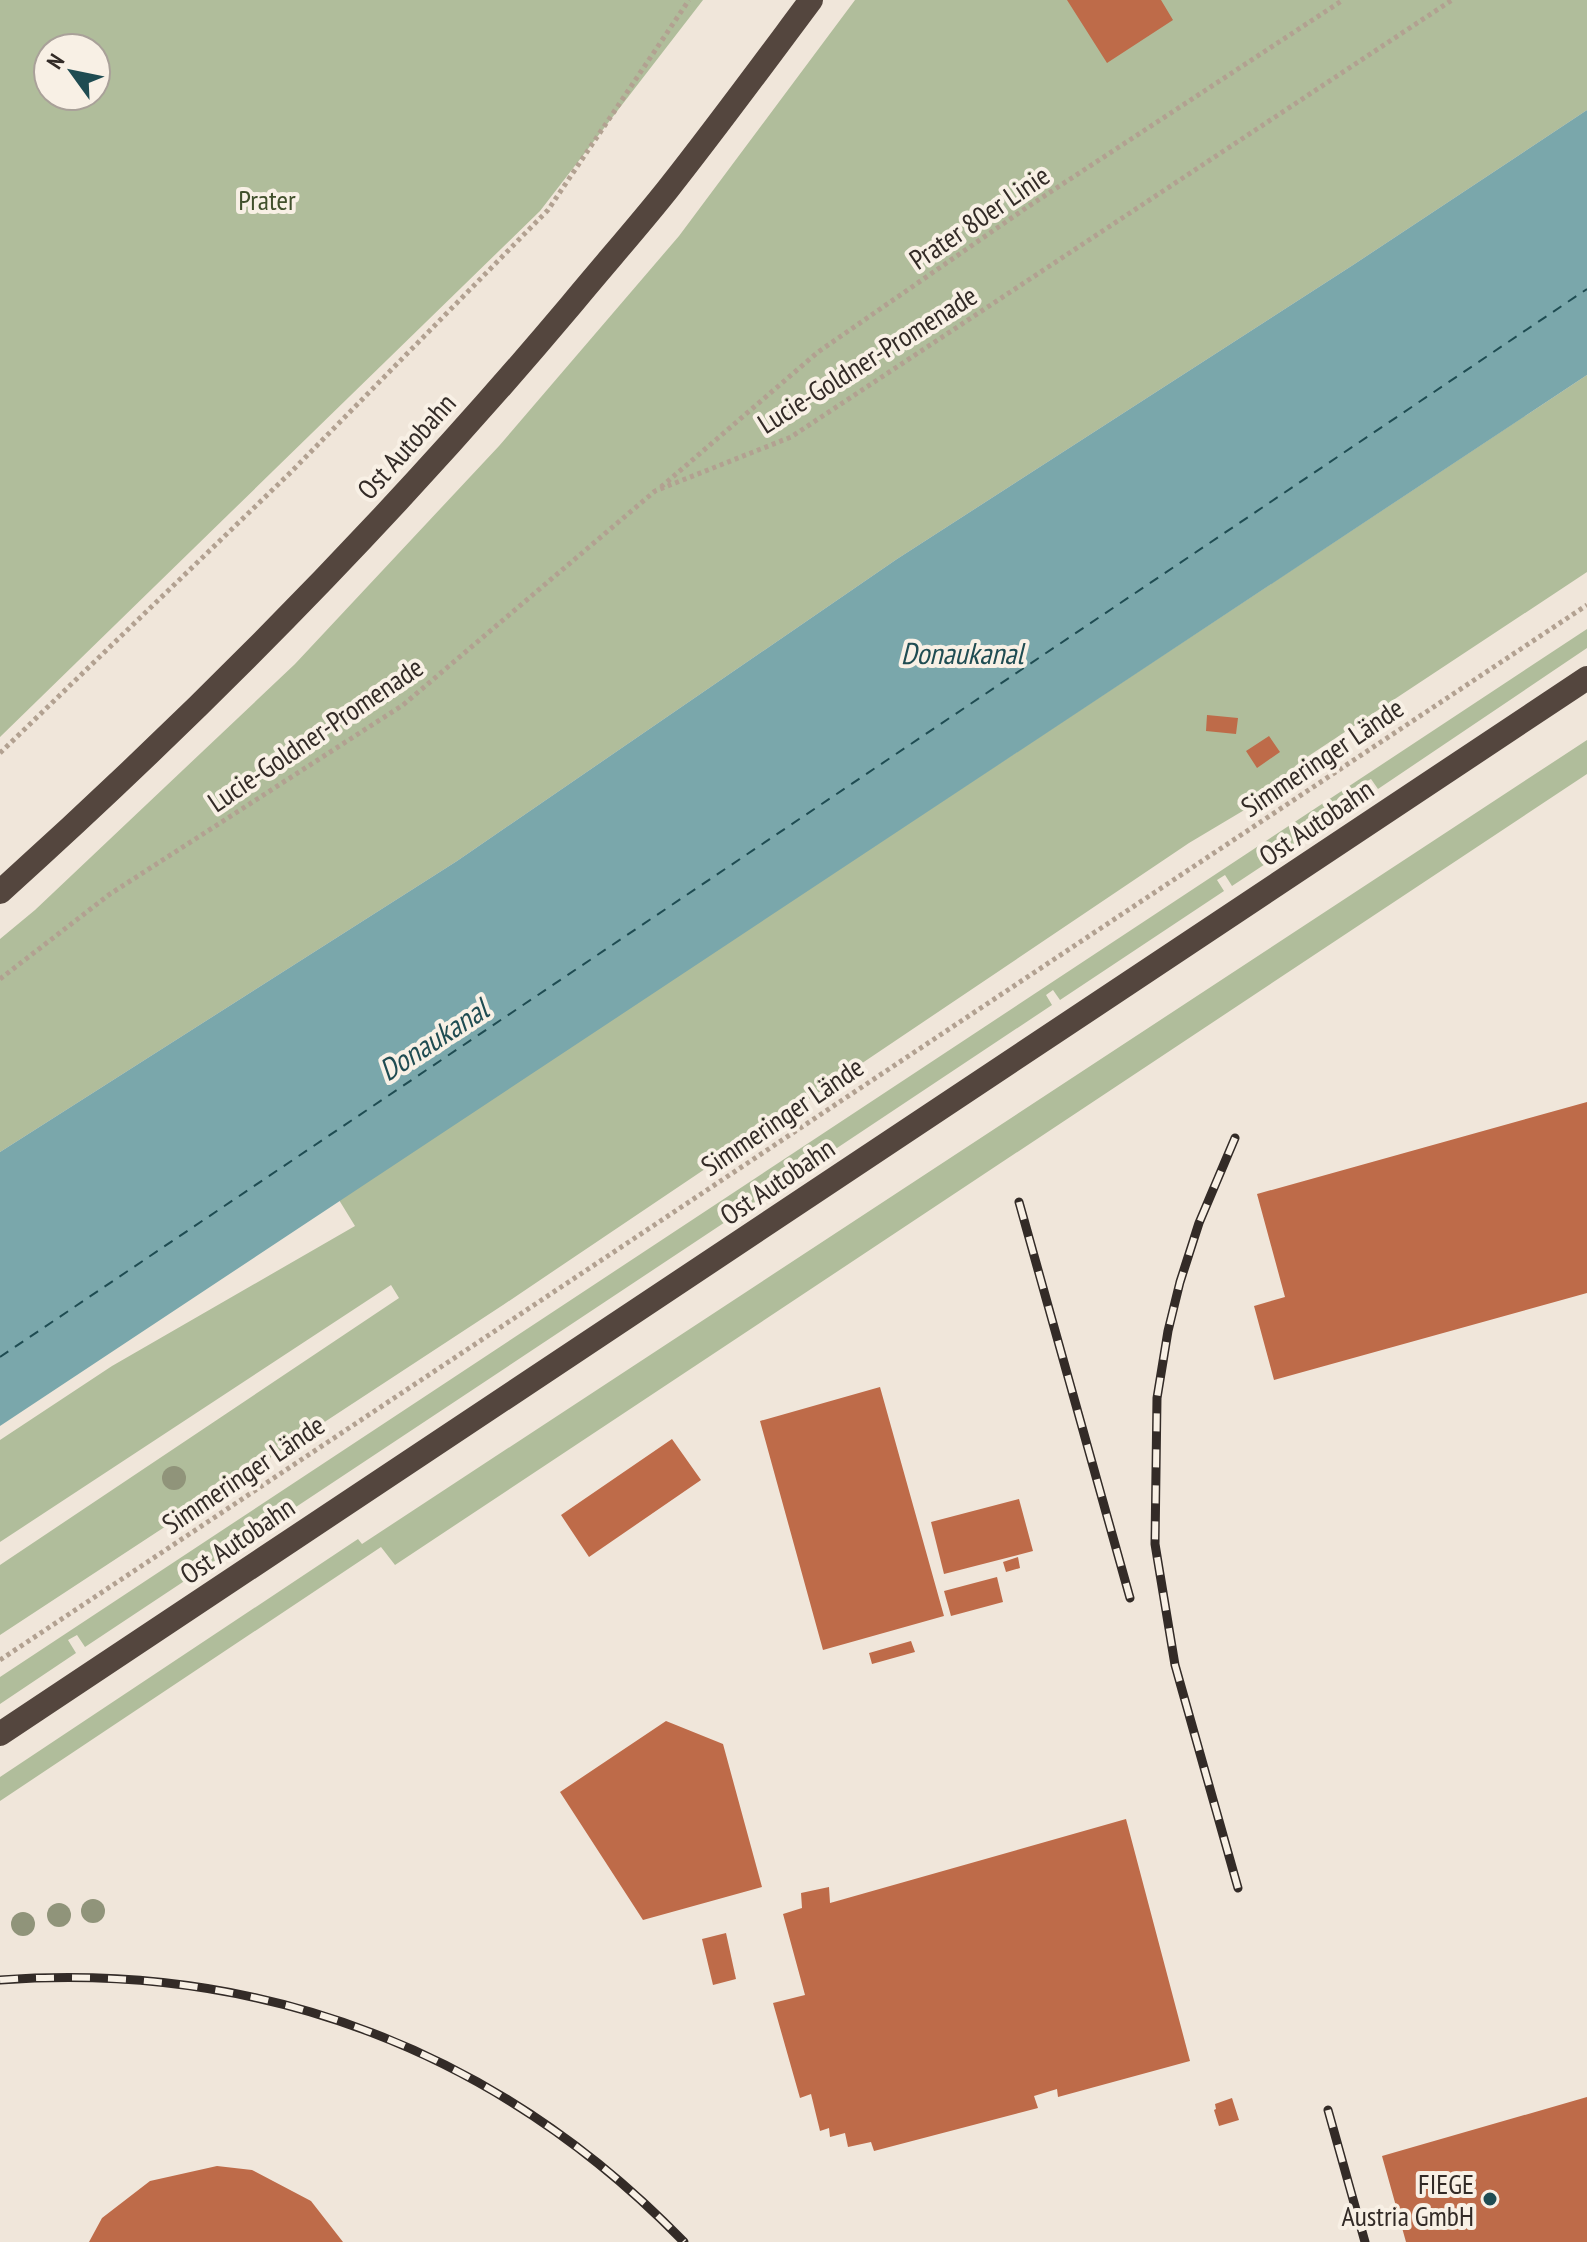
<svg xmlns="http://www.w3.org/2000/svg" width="1587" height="2242" viewBox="0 0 1587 2242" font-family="'PT Sans Narrow',sans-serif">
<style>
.green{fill:#b0bd9b;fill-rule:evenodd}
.water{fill:#7aa7ab}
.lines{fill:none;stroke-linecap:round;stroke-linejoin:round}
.ferry{stroke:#1f4c52;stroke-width:2;stroke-dasharray:10 8;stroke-linecap:butt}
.building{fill:#be6b49}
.path{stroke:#b2a191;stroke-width:5;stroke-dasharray:4 4;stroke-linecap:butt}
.highway{stroke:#54463e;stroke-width:24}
.rail-casing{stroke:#332b27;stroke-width:9}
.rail{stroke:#f8f0e5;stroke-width:6;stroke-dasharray:18;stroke-linecap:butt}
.tree{fill:#90947a}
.poi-dot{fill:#1f4c52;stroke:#f8f0e5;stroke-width:3}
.labels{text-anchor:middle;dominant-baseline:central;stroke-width:8;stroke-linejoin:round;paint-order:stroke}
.park-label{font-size:28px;fill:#41502c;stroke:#f8f0e5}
.street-label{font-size:28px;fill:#332b27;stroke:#f8f0e5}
.poi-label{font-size:28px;fill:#332b27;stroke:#f8f0e5;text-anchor:end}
.water-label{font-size:30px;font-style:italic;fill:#1f4c52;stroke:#f8f0e5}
</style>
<rect width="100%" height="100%" fill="#f0e6da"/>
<path class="green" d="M0,0H703L540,211L0,737ZM48,48H96V96H48Z
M855,0H1587V110L1353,265L897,559L457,861L0,1152V939L35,910L295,664L499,446L679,236Z
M1587,375V572L1298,763L1303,775L1189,843L503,1305L0,1635V1565L399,1298L391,1285L0,1542V1440L112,1366L355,1226L339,1200Z
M1587,629V648L1378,789L1371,779L1365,782L1371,794L1232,886L1225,875L1217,880L1224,891L1060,1000L1053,990L1046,995L1052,1005L831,1152L824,1141L814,1147L821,1158L795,1176L788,1165L781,1169L787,1181L85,1647L77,1635L68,1640L76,1653L0,1704V1677Z
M1587,740V774L395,1565L381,1547L0,1801V1777L358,1539L362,1544Z"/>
<path class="water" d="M1587,110V375L0,1426V1152L457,861L897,559L1353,265Z"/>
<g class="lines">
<path class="ferry" d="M0,1357L1587,289"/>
</g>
<path class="building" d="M1067,0H1161L1173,20L1107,63Z
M1207,715L1238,718L1236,734L1206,731Z
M1269,736L1280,752L1257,768L1246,751Z
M1587,1102V1293L1274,1380L1254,1306L1285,1297L1257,1194Z
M880,1387L944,1616L823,1650L760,1421Z
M672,1439L701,1480L589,1557L561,1515Z
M1019,1499L1033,1551L944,1574L931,1522Z
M1018,1557L1020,1568L1006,1572L1003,1562Z
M997,1577L1003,1602L951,1616L944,1591Z
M911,1641L915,1652L872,1664L869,1653Z
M666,1721L723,1744L762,1887L643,1920L560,1792Z
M1126,1819L1190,2061L1058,2097L1057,2089L1034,2096L1038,2108L874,2151L871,2142L848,2147L845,2133L830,2137L829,2128L820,2131L811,2094L800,2098L773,2003L805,1995L783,1914L802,1908L801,1893L829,1887L830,1903Z
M726,1933L736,1979L713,1985L702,1939Z
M1587,2097V2242H1406L1382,2156Z
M1232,2098L1239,2120L1219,2126L1214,2110L1216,2109L1215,2104Z
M217,2166L252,2170L311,2201L343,2242H89L102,2218L150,2181Z"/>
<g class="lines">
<path class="path" d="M661,487L818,352L1026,208L1343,0
M0,753L291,472L548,210L689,0
M0,979L110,894L403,705L655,491L791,437L1452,0
M0,1660L1587,605"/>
<path class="highway" d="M0,892C203,709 395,514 571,305C603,266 637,228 668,189C717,127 764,63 811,0
M0,1734L1587,678"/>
<g class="rail-casing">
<path id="rail" d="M1235,1138L1199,1223L1180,1282L1168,1331L1157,1398L1155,1544L1175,1665L1238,1888
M1019,1202L1130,1598
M0,1980C263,1961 500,2052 684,2242
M1328,2110L1365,2242"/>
</g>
<use href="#rail" class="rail"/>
</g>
<g class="tree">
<circle cx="174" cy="1478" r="12"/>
<circle cx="93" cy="1911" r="12"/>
<circle cx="59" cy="1915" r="12"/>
<circle cx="23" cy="1924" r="12"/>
</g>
<circle class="poi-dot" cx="1490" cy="2199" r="8"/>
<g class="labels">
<g class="park-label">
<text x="267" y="199">Prater</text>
</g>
<g class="street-label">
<text transform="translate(979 217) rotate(-34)">Prater 80er Linie</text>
<text transform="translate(867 359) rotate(-32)">Lucie-Goldner-Promenade</text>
<text transform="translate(406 446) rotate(-48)">Ost Autobahn</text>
<text transform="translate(315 734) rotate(-34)">Lucie-Goldner-Promenade</text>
<text transform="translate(1322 757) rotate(-34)">Simmeringer Lände</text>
<text transform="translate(1316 822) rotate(-34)">Ost Autobahn</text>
<text transform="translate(782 1116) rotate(-34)">Simmeringer Lände</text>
<text transform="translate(777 1181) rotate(-34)">Ost Autobahn</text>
<text transform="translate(243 1474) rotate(-34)">Simmeringer Lände</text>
<text transform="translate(237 1540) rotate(-34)">Ost Autobahn</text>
</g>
<g class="poi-label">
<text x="1474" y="2183">FIEGE<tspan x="1474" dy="32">Austria GmbH</tspan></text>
</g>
<g class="water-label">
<text x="962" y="652">Donaukanal</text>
<text transform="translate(433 1039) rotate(-33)">Donaukanal</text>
</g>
</g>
<g transform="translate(72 72) rotate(303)"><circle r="38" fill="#f8f0e5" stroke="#a9a199" stroke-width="2"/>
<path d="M0-6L14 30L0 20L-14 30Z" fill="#1f4c52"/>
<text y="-12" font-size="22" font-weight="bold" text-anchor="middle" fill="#332b27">N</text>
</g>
</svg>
